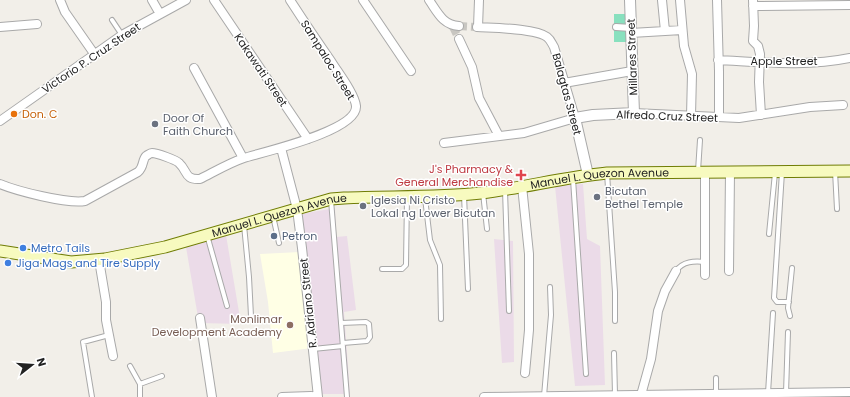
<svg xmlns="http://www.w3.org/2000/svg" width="850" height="397" viewBox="0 0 850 397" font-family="Poppins,sans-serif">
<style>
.industrial{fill:#ebdbe8}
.education{fill:#ffffe5}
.pitch{fill:#88e0be}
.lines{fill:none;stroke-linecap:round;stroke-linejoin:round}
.minor-tunnel{stroke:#c8c6c1;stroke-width:8;stroke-dasharray:8 4;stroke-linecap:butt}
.service-casing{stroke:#a9a9a9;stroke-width:6}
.pedestrian-casing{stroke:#a9a9a9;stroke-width:8}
.minor-casing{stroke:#a9a9a9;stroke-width:10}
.tertiary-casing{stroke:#a9a9a9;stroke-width:12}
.secondary-casing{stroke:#707d05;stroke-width:13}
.service{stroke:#fff;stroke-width:4}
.pedestrian{stroke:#fff;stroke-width:6}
.minor{stroke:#fff;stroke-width:8}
.tertiary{stroke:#fff;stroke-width:10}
.secondary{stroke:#f7fabf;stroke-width:11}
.food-dot{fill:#e8710a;stroke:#fff;stroke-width:1.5}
.worship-dot{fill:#6b7280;stroke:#fff;stroke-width:1.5}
.health-dot{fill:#e0444e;stroke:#fff;stroke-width:1.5}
.service-dot{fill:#5c6f8a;stroke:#fff;stroke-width:1.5}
.shop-dot{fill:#3f7fe0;stroke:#fff;stroke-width:1.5}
.education-dot{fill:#8d6e63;stroke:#fff;stroke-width:1.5}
.labels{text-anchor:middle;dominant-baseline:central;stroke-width:3;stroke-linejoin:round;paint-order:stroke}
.street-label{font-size:11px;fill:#222;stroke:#fff}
.food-label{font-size:11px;fill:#c56008;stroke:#fff;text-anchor:start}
.worship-label{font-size:11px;fill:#5b616d;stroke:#fff;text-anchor:start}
.health-label{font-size:11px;fill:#be3a42;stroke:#fff;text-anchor:end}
.service-label{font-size:11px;fill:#4e5e75;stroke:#fff;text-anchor:start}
.shop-label{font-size:11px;fill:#366cbe;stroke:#fff;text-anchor:start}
.education-label{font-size:11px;fill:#785e54;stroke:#fff;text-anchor:end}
</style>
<rect width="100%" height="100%" fill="#f2efe9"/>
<path class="industrial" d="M583,184L587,239L600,246L605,385L575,386L555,186Z
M335,208L336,237L347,236L356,310L344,312L350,394H321L301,214Z
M226,235L241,324L199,323L186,247Z
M494,239L513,241L514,362L502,363Z"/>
<path class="education" d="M300,252L312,348L273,353L268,302L260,254Z"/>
<path class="pitch" d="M614,14H627V42H614Z"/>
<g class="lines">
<path class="minor-tunnel" d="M459,26L477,27
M453,27L459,39"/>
<g class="service-casing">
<path id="service" d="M112,20L122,35
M698,171L700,140
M835,171L837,209
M782,172L774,298L777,302H789
M607,173L615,292V321
M573,179L586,374
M505,190L509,311
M483,193L487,229
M464,195L468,289
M425,198L430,240L440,265L441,319
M331,200L347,397
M273,216L279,243
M244,225L249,277L251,316
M769,234L775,173
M207,235L227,306
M382,269H402L406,265L407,197
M676,271C683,261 694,261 705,262
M790,316L788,308L792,268
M341,323L366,322L369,324L370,337L367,341L343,343
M313,349L343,346
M614,353L615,395
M130,366L140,384V397
M140,384L162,376
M716,393V378
M768,393L773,313
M786,393L788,332
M544,396L551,315L550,287
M92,397L83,342L109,335"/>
</g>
<g class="pedestrian-casing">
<path id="pedestrian" d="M616,27L631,28"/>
</g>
<g class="minor-casing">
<path id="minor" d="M60,0L65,12L95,55
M152,0L160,14
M214,0L308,139
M363,0L411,71
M429,0C438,13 443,25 459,26
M662,0L665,31
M680,0L684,46L692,74L691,116
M717,0L719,71V117
M753,0L754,26L753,41L758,46L760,54L759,82L761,115
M753,6L850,5
M0,27L37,24
M478,27L479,0
M631,33L682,30
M459,39L472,67L479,98L499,136
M718,60C761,62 807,67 850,58
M194,68L243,158
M564,83L632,71
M634,113L739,118L810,107L843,105
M0,121L122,35L186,0
M444,143L524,133L575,118L554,47C552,44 551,40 547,37C535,28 492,28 477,27
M281,148L297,209L302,248L318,397
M705,171V275
M0,184C17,191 67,204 85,201L138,172C144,167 142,160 146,156C148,155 150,153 152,153C157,153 176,160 179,163C188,171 184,180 200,179C214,172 229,163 244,158C263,152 358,131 356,106C355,94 337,71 331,61C317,41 303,20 290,0
M522,186L529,254V330L525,373
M99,260L106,302V320L113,356
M729,271L730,171
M200,318L212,397
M641,395L651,359L658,311L665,291L676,271
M282,397L311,396L315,397
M484,397L850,392"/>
</g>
<g class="tertiary-casing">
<path id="tertiary" d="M588,175L575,118L593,115L634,113L630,0"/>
</g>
<g class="secondary-casing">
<g id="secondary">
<path id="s1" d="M0,251L71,262L105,259L165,247L331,199L344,198C389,196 436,198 481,193C523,188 565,177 607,173L850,171"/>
</g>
</g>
<use href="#service" class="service"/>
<use href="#pedestrian" class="pedestrian"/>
<use href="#minor" class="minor"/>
<use href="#tertiary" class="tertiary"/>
<use href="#secondary" class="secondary"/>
</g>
<circle class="food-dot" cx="14" cy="114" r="4"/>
<g class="worship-dot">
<circle cx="155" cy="124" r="4"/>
<circle cx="597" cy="197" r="4"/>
<circle cx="363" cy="206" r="4"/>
</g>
<path class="health-dot" d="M519 169h4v4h4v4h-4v4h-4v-4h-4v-4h4z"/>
<circle class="service-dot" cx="274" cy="236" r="4"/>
<g class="shop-dot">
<circle cx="23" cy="248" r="4"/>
<circle cx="8" cy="263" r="4"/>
</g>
<circle class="education-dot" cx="290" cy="325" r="4"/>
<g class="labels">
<g class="street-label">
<text transform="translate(632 57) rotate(-92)">Millares Street</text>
<text transform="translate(91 58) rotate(-34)">Victorio P. Cruz Street</text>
<text transform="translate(328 60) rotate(58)">Sampaloc Street</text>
<text x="784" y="61">Apple Street</text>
<text transform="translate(261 70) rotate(56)">Kakawati Street</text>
<text transform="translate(567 94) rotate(75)">Balagtas Street</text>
<text transform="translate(667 116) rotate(2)">Alfredo Cruz Street</text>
<text stroke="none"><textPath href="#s1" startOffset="610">Manuel L. Quezon Avenue</textPath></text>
<text stroke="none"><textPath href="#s1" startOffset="286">Manuel L. Quezon Avenue</textPath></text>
<text transform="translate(308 303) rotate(-96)">R. Adriano Street</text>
</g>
<g class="food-label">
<text x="22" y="114">Don. C</text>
</g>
<g class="worship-label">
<text x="163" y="118">Door Of<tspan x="163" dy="13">Faith Church</tspan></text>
<text x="605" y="191">Bicutan<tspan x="605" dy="13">Bethel Temple</tspan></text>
<text x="371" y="200">Iglesia Ni Cristo<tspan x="371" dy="13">Lokal ng Lower Bicutan</tspan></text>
</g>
<g class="health-label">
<text x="513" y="169">J's Pharmacy &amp;<tspan x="513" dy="13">General Merchandise</tspan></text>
</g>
<g class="service-label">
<text x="282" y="236">Petron</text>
</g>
<g class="shop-label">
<text x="31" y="248">Metro Tails</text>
<text x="16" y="263">Jiga Mags and Tire Supply</text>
</g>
<g class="education-label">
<text x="282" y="319">Monlimar<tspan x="282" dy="13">Development Academy</tspan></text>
</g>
</g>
<g transform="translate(32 365) rotate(73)" stroke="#ffffff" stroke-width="3" paint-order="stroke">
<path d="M0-3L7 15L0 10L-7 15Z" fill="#222222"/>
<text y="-6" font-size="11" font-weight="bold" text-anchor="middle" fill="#222222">N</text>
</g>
</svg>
